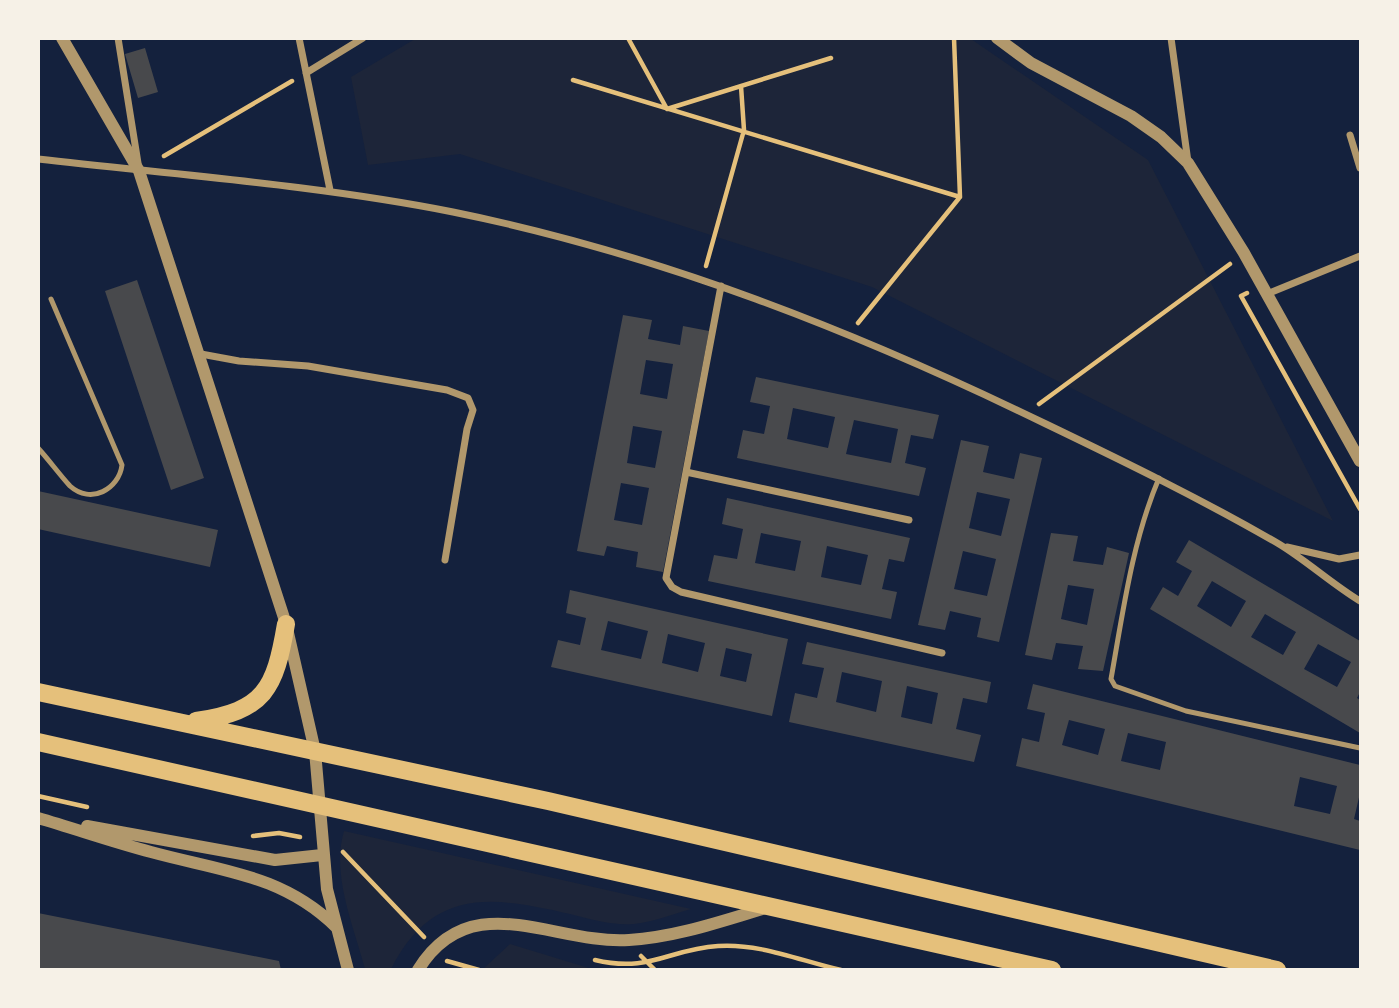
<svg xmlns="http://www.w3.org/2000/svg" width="1399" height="1008" viewBox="0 0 1399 1008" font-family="'Work Sans',sans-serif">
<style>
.green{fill:#1d2539}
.building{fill:#48494c;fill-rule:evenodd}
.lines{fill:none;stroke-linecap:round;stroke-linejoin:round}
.path{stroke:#e5c07b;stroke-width:4.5}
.service{stroke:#b1986c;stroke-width:5}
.minor{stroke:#b1986c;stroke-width:7}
.tertiary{stroke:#b1986c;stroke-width:12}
.primary{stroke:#e5c07b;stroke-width:18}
</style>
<rect width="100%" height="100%" fill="#14213d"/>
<path class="green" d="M415,39H971L1148,160L1333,521L872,287L460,154L368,165L351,77Z
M344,831L691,909C673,914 653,922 634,924C613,926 590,919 570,914C492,896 433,887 391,969H365C354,927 331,875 344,831Z
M510,944L592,969H483Z"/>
<path class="building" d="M145,48L158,92L138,98L125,54Z
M137,280L204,478L171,490L105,291Z
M623,315L652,320L648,339L680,345L683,326L709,331L663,572L636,567L638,552L607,546L604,556L577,551ZM646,360L673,364L667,399L640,394ZM633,426L662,431L655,468L627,463ZM621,483L649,488L642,525L614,520Z
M756,377L939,415L933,439L911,435L905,463L926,468L919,496L737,458L743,430L764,434L770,406L750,402ZM793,408L835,417L828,448L787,439ZM854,420L898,429L891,463L846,454Z
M961,440L989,446L983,472L1014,479L1020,453L1042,458L999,642L977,637L981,618L950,611L945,630L918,625ZM977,492L1010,499L1001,536L969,528ZM963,551L996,559L987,596L954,589Z
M38,491L218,530L210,567L38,529Z
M727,498L910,538L904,562L889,559L882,589L897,592L891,619L708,581L714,555L737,559L743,529L722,524ZM761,533L801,541L795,571L755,563ZM827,546L868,555L861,585L821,577Z
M1051,533L1078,536L1073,561L1103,565L1107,547L1129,553L1103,671L1078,669L1083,646L1056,643L1052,660L1025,655ZM1068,585L1094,589L1087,625L1061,619Z
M1189,540L1360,641V692L1357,698L1360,700V733L1150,609L1163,587L1178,596L1192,571L1176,562ZM1212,581L1246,601L1231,627L1197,606ZM1265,614L1296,632L1283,655L1251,637ZM1318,644L1351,662L1337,687L1304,669Z
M570,590L788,639L772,716L551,667L558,640L580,645L586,618L566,613ZM608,621L648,631L641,659L601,650ZM668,634L705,643L698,672L662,663ZM726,648L752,654L746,682L720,676Z
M807,642L991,682L987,703L963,698L956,729L981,735L974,762L789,722L795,693L817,698L824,668L802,664ZM842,672L882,681L876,712L836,702ZM907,686L938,693L932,724L901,717Z
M1033,684L1360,765V793L1354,819L1360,821V850L1016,766L1022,738L1039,742L1045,713L1027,709ZM1069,720L1105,729L1098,755L1062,745ZM1128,733L1166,742L1160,770L1121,761ZM1300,777L1337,786L1330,814L1294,806Z
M38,913L279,961L281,970H38Z"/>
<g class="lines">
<path class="path" d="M628,38L667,109L831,58
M573,80L960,197
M164,156L292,81
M706,266L744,130L741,86
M1247,293L1241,296L1360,509
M858,323L960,197L954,38
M1039,404L1230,264
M38,796L87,807
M253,836L279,833L300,837
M343,852L424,937
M641,956L655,970
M595,960C650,973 669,949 718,946C759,943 801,961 841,970
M447,961L479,970"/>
<path class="service" d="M38,448C49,460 59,474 70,486C91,505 119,489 122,465L51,299
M1159,478C1132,542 1123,612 1111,679L1115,686L1186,711L1360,748"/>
<path class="minor" d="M118,38L138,163
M299,38L330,190
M1171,38L1188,162
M306,73L363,38
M1350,135L1360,168
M38,159C177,175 316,185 453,212C660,254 857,332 1046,424C1125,462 1203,500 1279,544C1307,561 1332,584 1360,601
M721,286L666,578L672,587L681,592L942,653
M1267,294L1360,256
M201,354L239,361L308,366L447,390L468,398L473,410L467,429L445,560
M686,472L909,520
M1287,547L1339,559L1360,555"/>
<path class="tertiary" d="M62,38L139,171L286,624L315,751L327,889L348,970
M997,38L1031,63L1131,116L1161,137L1188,163L1244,253L1360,461
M38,818C76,829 113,842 151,852C220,871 282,874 336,927
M87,826L275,860L322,855
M418,970C471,884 554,945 629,940C677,937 722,921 769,907"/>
<path class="primary" d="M38,692L548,801L1277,970
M196,721C265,711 275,689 286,624
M38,742L1052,970"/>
</g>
<rect width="1399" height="1008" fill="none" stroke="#f6f1e7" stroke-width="80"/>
</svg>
